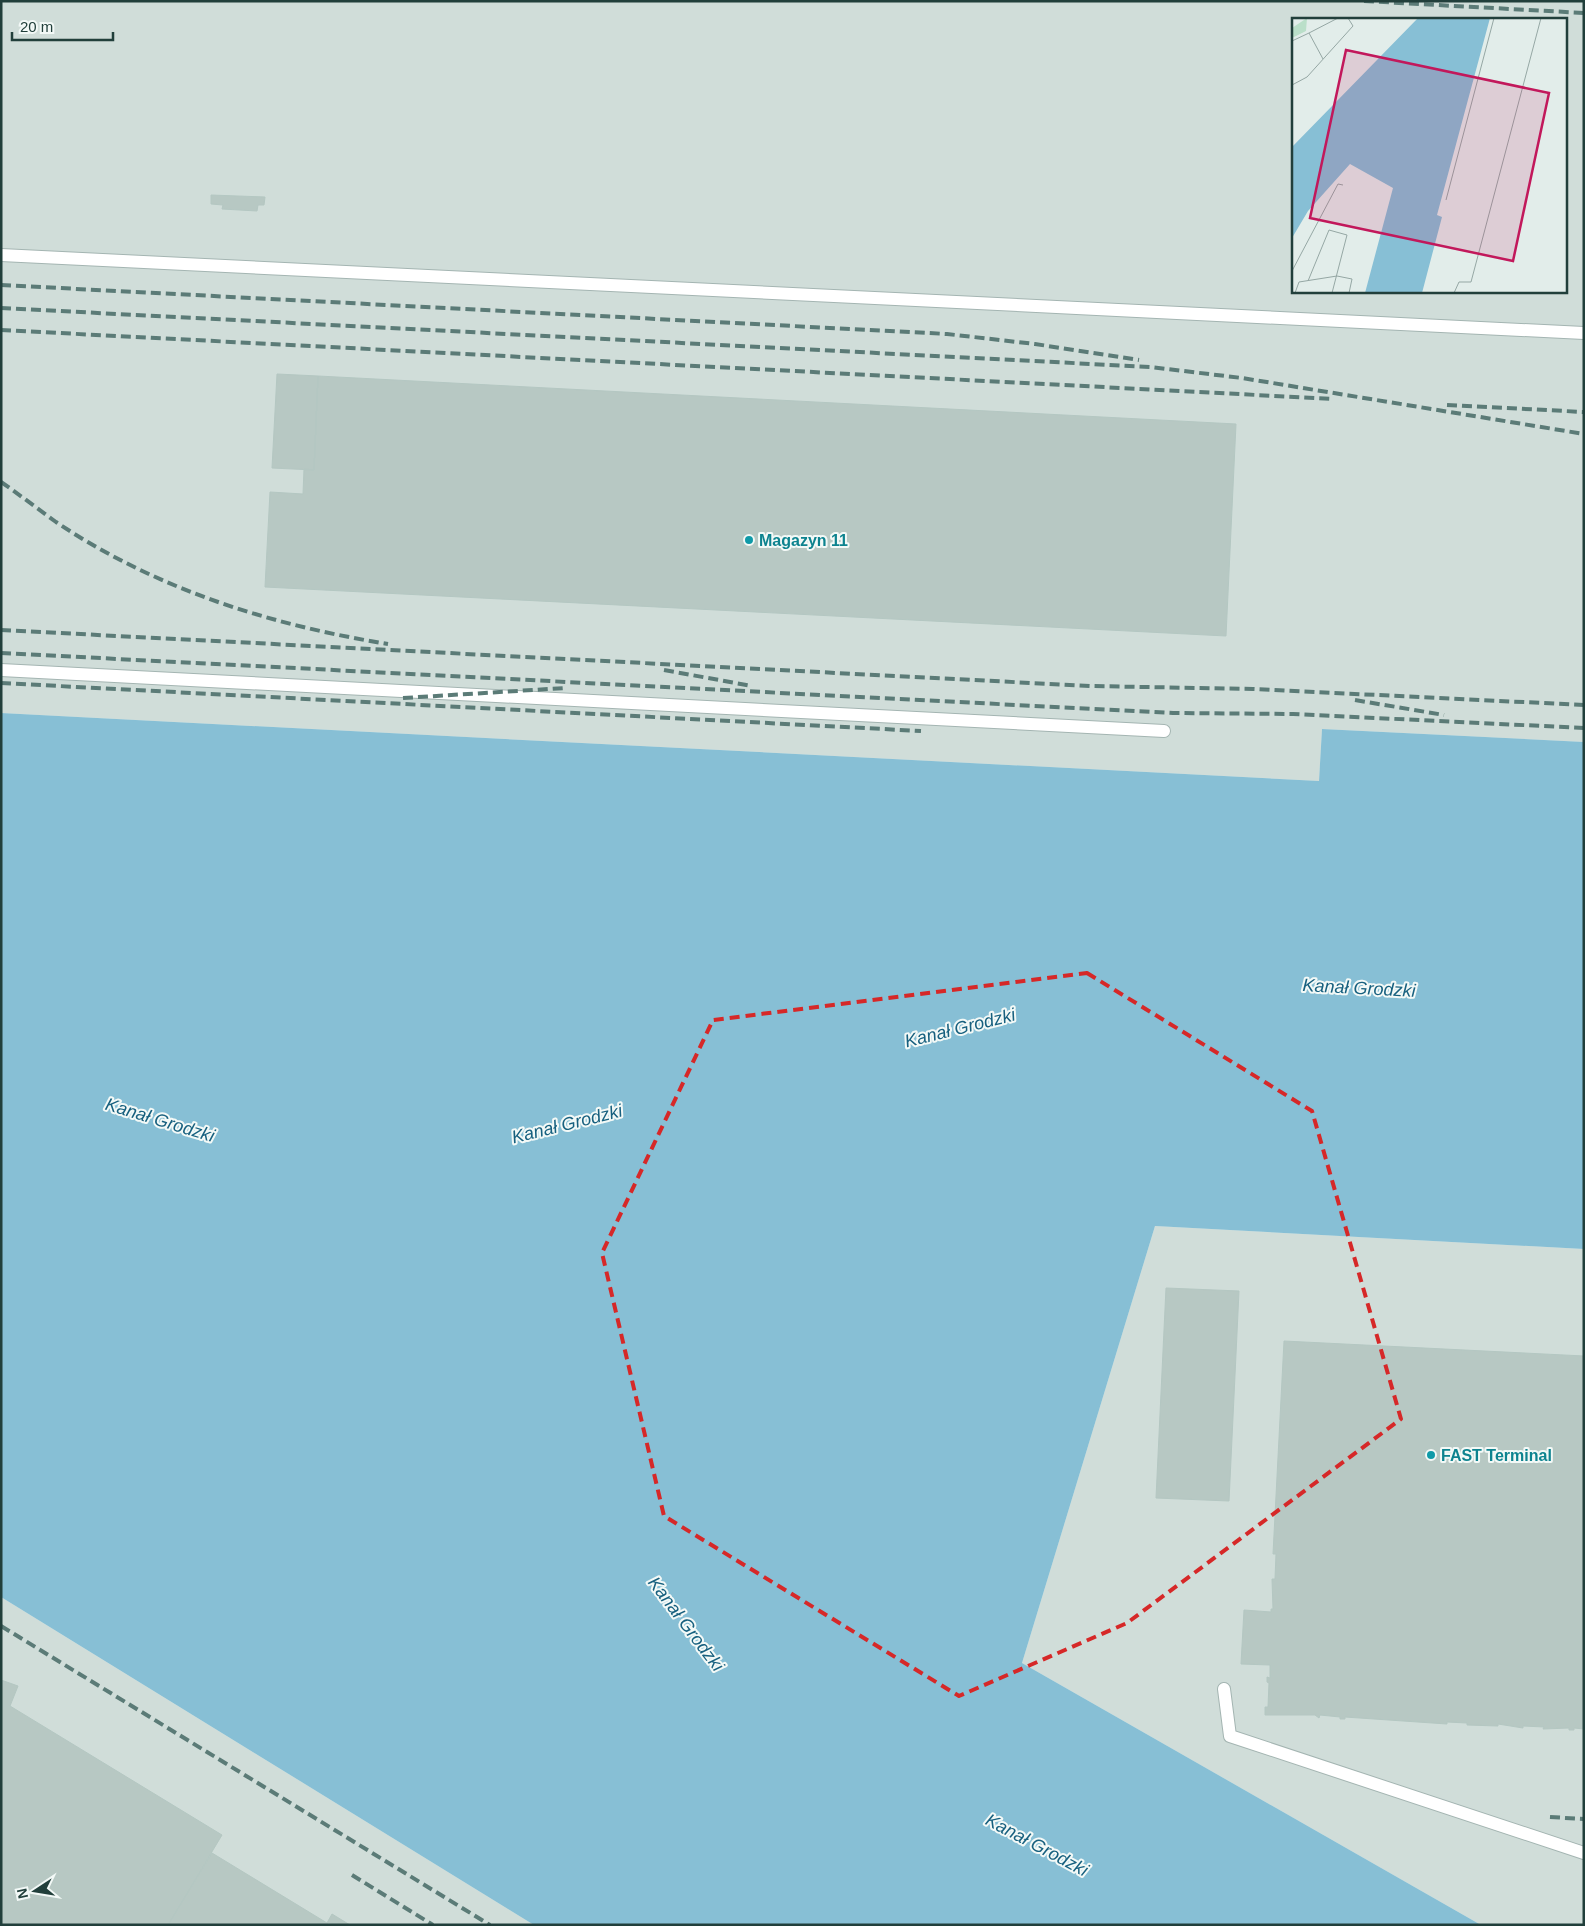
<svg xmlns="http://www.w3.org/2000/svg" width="1585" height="1926" viewBox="0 0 1585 1926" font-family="Arial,sans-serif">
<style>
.built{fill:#d0ddd9;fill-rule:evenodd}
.water{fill:#87bfd5}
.building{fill:#b7c8c3;stroke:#b4c7c2}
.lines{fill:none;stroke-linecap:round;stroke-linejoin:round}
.lane-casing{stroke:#a4b5b2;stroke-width:14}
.lane{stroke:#fff;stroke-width:12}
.rail{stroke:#5b7b77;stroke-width:4;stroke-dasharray:10 5;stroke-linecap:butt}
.marked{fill:none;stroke:#d62828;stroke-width:4;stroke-dasharray:10 6;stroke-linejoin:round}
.culture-dot{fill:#0f9aa8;stroke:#f3f9f7;stroke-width:2}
.labels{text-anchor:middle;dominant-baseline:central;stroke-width:4;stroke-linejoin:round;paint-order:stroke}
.culture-label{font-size:16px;font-weight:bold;fill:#0d838f;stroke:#f3f9f7;text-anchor:start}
.water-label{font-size:18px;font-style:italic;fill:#17607f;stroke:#f3f9f7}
.inset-road{fill:none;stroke:#95a7a4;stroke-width:1}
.view{fill:#c2185b;fill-opacity:0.15;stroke:#c2185b;stroke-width:2.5}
.inset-edge{fill:none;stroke:#213f3b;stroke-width:2.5}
</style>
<rect width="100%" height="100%" fill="#e2edea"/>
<path class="built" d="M1,1H1584V742L1322,729L1319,781L1,713ZM1294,19H1566V291H1294Z
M1155,1226L1584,1249V1925H1481L1022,1663Z
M1,1597L534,1925H1Z"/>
<path class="water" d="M1,713L1319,781L1322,729L1584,742V1249L1155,1226L1022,1663L1481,1925H534L1,1597Z"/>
<path class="building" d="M211,195L265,197L264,205H258L257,211L222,209L223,205L211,204Z
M277,374L318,376L314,470L272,468Z
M318,376L1236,424L1226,636L265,587L270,492L303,494L304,469L314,470Z
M1166,1288L1239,1291L1229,1501L1156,1498Z
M1284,1341L1584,1356V1729L1574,1728V1730H1569V1728L1543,1729L1544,1727L1523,1726V1728L1498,1724V1726L1467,1725V1723L1447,1722V1724L1345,1717V1719H1340V1717L1320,1715L1319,1718L1315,1715H1265V1707H1268L1269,1683L1267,1682V1677L1270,1678V1665L1241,1664L1244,1610L1271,1612V1609H1273L1272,1579H1275L1276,1554H1273Z
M1,1680L18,1686L10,1706L222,1835L168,1925H1Z
M212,1853L327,1923L329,1925H168Z
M332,1914L350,1925L327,1923Z"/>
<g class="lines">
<g class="lane-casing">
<path id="lane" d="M1,255L1584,333
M1,670L1164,731
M1224,1689L1230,1736L1584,1853"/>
</g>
<use href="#lane" class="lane"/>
<path class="rail" d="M1364,1L1584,13
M1,285L947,334L1035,344L1139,360
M1,308L1150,367L1242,378L1584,434
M1,330L1334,399
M1447,405L1584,412
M1,482C20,495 38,509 56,522C156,589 270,625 388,644
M1,630L1090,686L1253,689L1584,705
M1,653L1173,713L1293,714L1584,728
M664,670L752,686
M1,683L921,731
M403,698L565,688
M1355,700L1444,715
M1,1626L490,1925
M1550,1817L1584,1819
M352,1875L433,1925"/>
</g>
<path class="marked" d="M1087,973L1312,1111L1401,1419L1127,1623L959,1696L664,1516L602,1253L713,1020Z"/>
<g class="culture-dot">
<circle cx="749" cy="540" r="5"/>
<circle cx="1431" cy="1455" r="5"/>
</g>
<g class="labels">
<g class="culture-label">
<text x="759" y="540">Magazyn 11</text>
<text x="1441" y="1455">FAST Terminal</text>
</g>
<g class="water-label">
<text transform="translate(1359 988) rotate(3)">Kanał Grodzki</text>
<text transform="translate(960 1028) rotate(-14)">Kanał Grodzki</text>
<text transform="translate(160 1120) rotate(17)">Kanał Grodzki</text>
<text transform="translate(567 1124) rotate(-14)">Kanał Grodzki</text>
<text transform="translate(686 1624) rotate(53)">Kanał Grodzki</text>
<text transform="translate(1037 1845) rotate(28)">Kanał Grodzki</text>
</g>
</g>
<g transform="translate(1292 18)">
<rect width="275" height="275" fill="#e2edea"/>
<path d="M15,0L14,13L0,20V10Z" fill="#badfc9"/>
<path d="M126,0H198L145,197L150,199L130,275H73L101,170L58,146L16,193L0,220V129Z" fill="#87bfd5"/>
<path class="inset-road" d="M0,23L17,15M31,41L17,15L46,0M0,67L15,59L61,8L56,0M154,182L202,0M0,253L46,166L51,167M16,263L37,212L55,217L40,275M3,275L7,264L45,258L60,261L57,275M162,275L167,264H179L249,0"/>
<path class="view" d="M54,32L257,75L221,243L18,200Z"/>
<rect width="275" height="275" class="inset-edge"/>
</g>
<rect width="1585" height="1926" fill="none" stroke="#213f3b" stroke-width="5"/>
<g transform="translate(35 1891) rotate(258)" stroke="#f3f9f7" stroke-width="4" paint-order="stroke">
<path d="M0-4L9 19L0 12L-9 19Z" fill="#213f3b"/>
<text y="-8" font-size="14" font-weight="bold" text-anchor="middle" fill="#213f3b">N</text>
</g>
<path d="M12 32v8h101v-8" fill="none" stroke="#213f3b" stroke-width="2.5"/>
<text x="20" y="32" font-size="15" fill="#213f3b" stroke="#f3f9f7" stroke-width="4" paint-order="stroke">20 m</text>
</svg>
